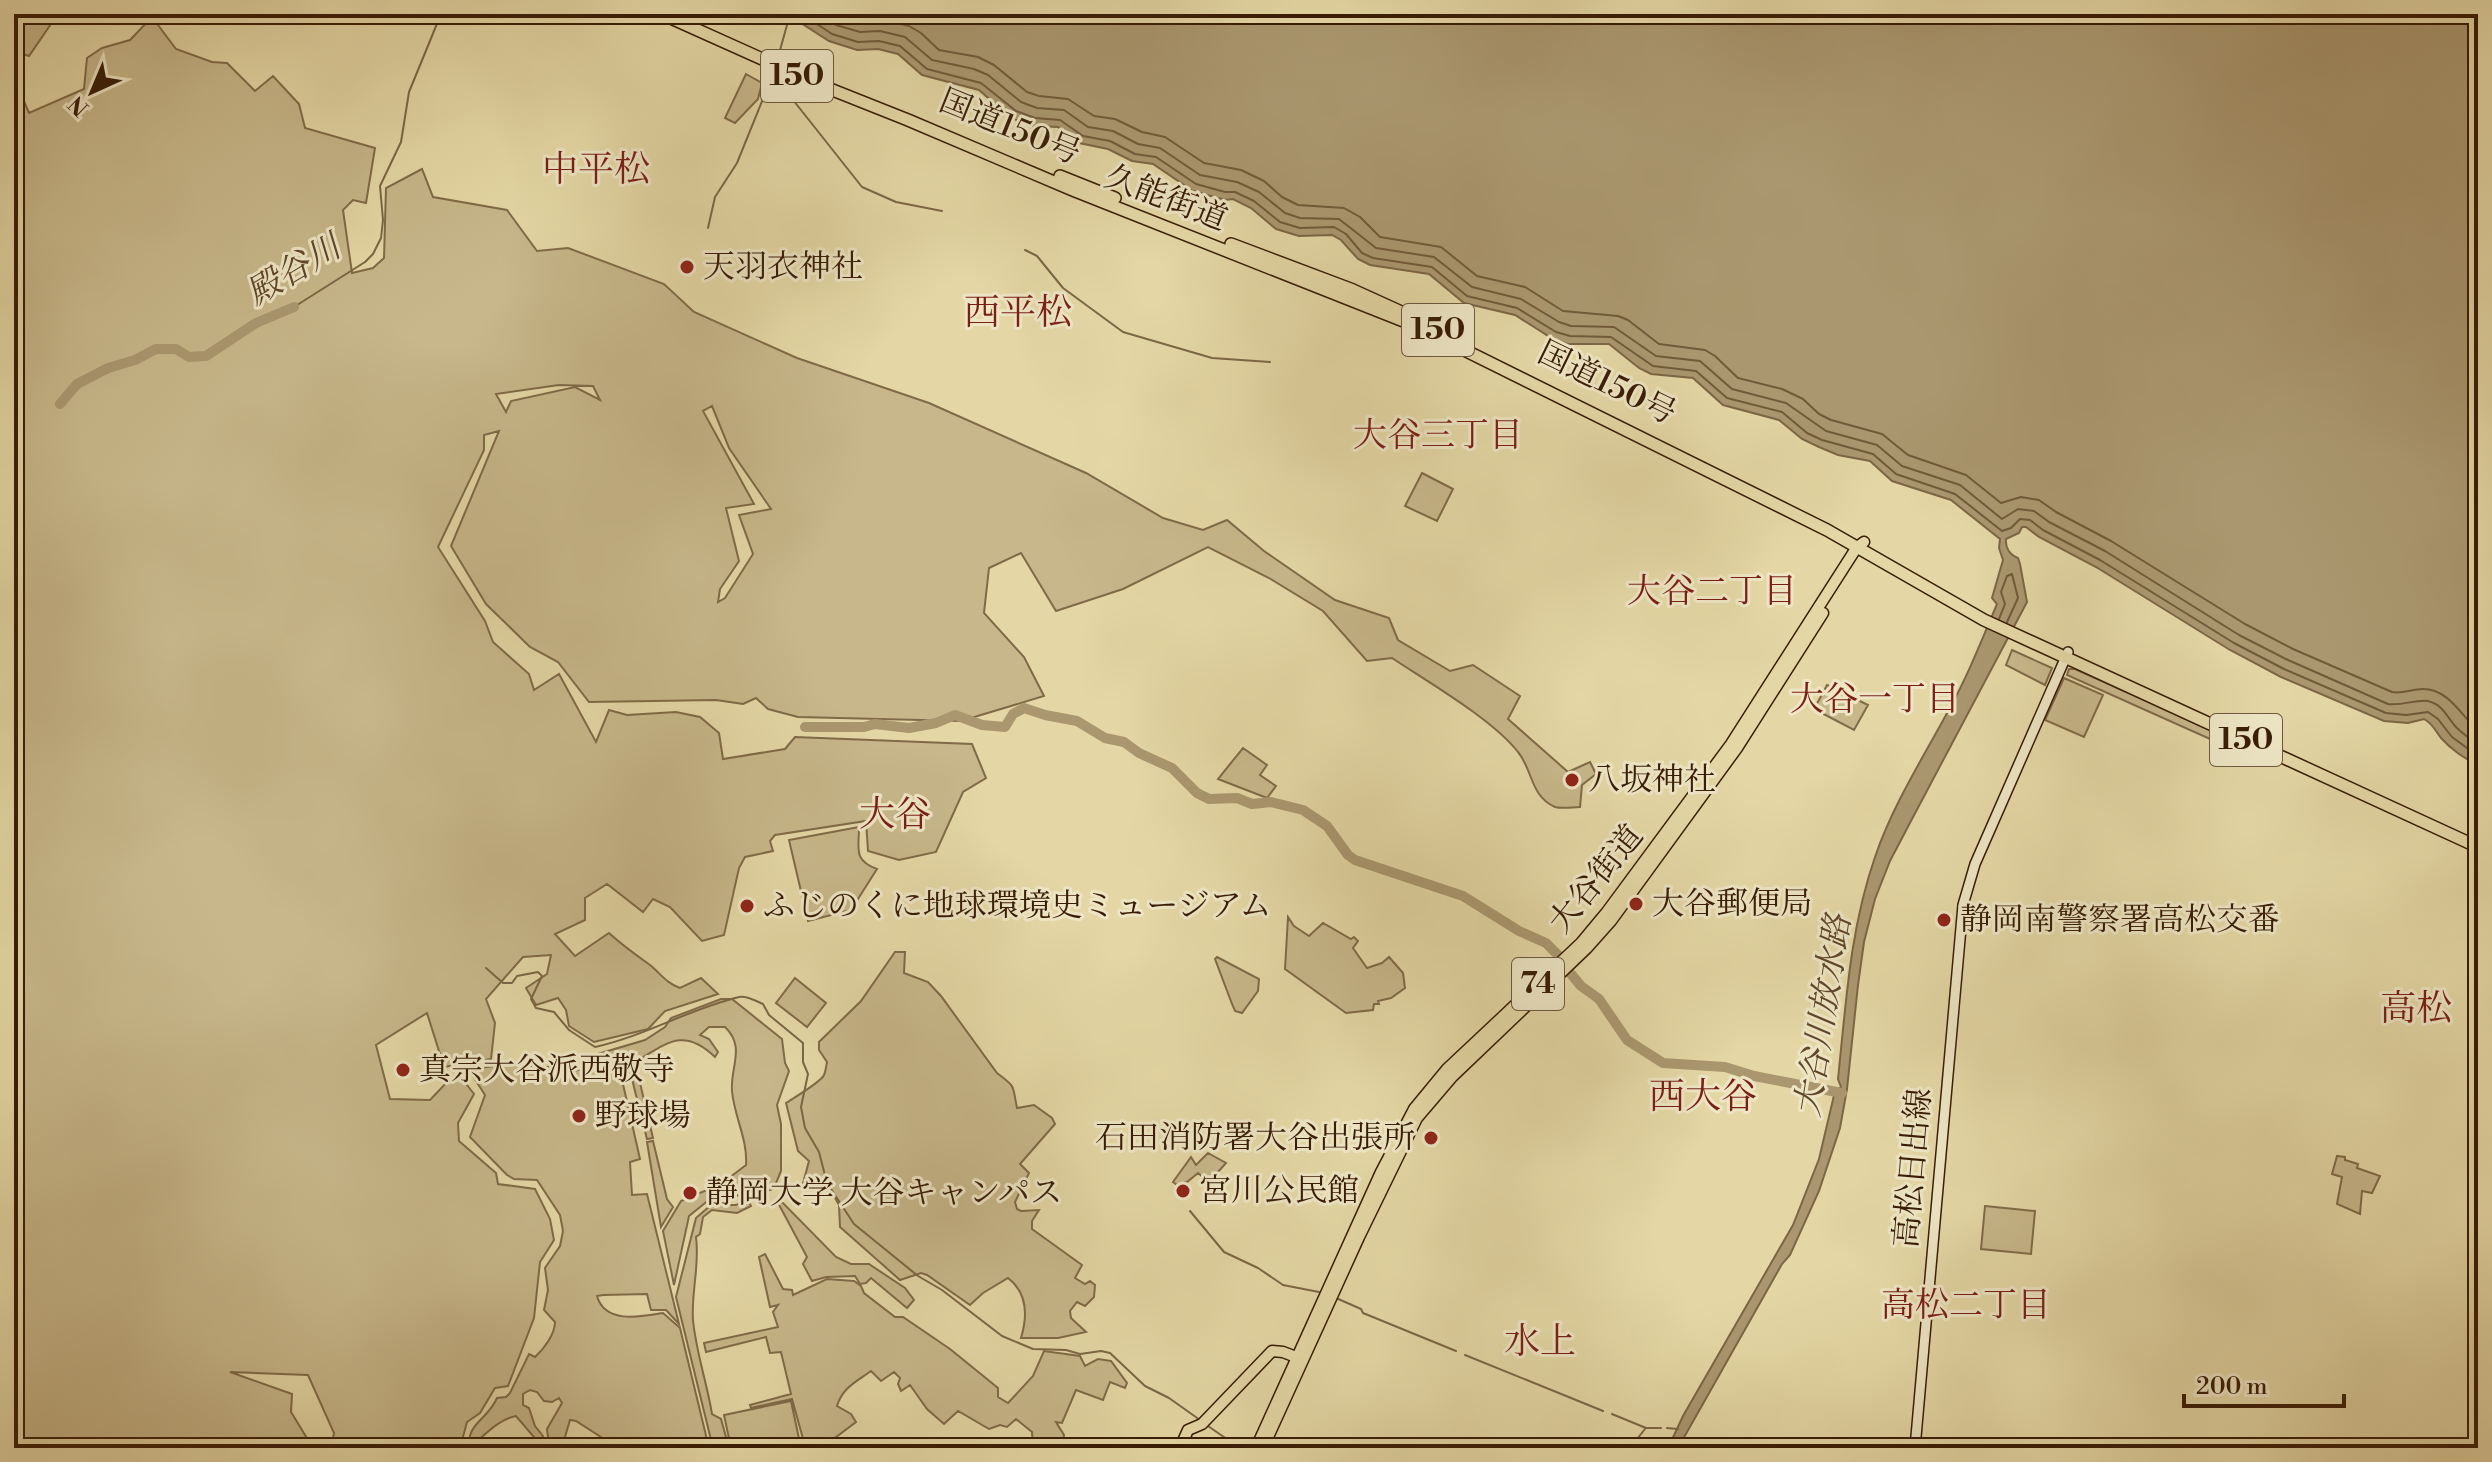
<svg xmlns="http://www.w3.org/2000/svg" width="2492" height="1462" viewBox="0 0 2492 1462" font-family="'Libre Bodoni','Noto Serif JP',serif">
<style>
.green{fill:#c7b78a;stroke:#806a48;stroke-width:2;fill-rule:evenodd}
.water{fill:#aa976f;stroke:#7c6645;stroke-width:2}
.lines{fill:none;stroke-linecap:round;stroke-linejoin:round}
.shore{stroke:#715a3a;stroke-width:2}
.stream{stroke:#7c6645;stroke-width:2}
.river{stroke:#aa976f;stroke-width:10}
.secondary-casing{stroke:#381c05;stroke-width:12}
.primary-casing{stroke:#381c05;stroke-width:13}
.highway-casing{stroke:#381c05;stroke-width:14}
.secondary{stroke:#ede5c4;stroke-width:9}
.primary{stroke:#e4d7a5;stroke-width:10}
.highway{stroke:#e4d7a5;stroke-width:11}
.poi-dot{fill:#8f2418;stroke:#ede5c4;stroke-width:3}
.labels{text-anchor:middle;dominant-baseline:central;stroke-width:6;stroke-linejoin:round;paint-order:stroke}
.shield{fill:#ede5c4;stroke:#6e583e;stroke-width:2}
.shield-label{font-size:30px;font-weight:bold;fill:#381c05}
.street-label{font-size:32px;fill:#381c05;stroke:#ede5c4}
.poi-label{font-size:32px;fill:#381c05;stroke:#ede5c4;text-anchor:start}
.water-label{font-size:34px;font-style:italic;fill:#60472a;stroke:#ede5c4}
.neighbourhood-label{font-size:34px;fill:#7a1f14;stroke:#ede5c4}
.quarter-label{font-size:36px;fill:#7a1f14;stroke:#ede5c4}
</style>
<rect width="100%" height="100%" fill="#e4d7a5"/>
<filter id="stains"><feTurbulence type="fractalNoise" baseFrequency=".0025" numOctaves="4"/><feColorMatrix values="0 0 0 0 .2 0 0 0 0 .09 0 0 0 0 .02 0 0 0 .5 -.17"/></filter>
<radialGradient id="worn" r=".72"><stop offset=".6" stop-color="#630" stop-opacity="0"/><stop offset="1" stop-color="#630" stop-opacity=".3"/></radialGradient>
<path class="green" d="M14,14H49L53,21L29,56L14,51Z
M152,17L176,49L212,62L227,63L255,91L273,76L299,104L305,128L375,148L366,203L353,200L343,210L352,273L373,268L384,258L386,188L422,169L433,197L507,210L537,251L568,248L664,284L694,312L797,358L929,403L1086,473L1163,518L1203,530L1227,520L1264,551L1335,600L1389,618L1398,640L1450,671L1473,665L1520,696L1508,719L1568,772L1590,762L1596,774L1582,785L1580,807C1573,807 1562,809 1555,807C1530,796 1533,770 1518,752C1492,719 1428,682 1392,658L1367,661L1323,611L1269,578L1208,547L1123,589L1056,611L1021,553L989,568L984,613L1024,657L1044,696L961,721L798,717L768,709L756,698L743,704L716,700L589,702L558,662L530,647L486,604L451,546L499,431L484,435V450L438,547L485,621L493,642L529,674L534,690L559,674L596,742L609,710L627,715L676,712L700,717L719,733L723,759L785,749L795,737L972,744L986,778L963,792L936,852L899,860L868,851L866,821L775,835L770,841L773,851L745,857L739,868L724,935L702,941L670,907L653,899L643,912L607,884L585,898V920L555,934L575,956L609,933C622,945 636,955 650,965C661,974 666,983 680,988L701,978L718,994L665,1011L648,1029L594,1042L569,1026L566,1010L558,998L536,1005L526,988L547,974L551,955L523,957L486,999L495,1023L491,1059L444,1067L427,1013L376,1045L390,1099L430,1100L449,1080H463L474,1094L458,1123L459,1141L496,1173L498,1184L535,1189L550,1219L554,1240L540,1262L534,1318L508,1386L495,1388L480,1413L467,1422L460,1448H331L334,1433L308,1375L230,1372L292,1394L291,1412L313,1448H14V78L29,113L84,89L87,58L102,48L130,40ZM559,385L593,386L600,400L575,387L511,401L506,412L496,394ZM712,406L729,448L771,509L739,515L753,554L725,598L718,602L720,589L739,561L726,508L754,504L703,411Z
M746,74L762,83L758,99L735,123L725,118Z
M1422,473L1453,489L1437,521L1405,506Z
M2012,650L2052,668L2045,685L2006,665Z
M2069,669H2075L2220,734L2219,743L2067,675Z
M2064,678L2103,695L2084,737L2045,720Z
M1827,685L1868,705L1854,730L1814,709Z
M1243,748L1267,765L1260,775L1276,786L1267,798L1218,779Z
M859,827C859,849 853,860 877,869L851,910L808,921L789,840Z
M1288,917L1294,926L1309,936L1323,923L1351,939L1354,937L1358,941L1353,948L1367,968L1382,963L1389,957L1403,973L1405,988L1391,998L1378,1001L1379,1004H1374L1373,1010L1346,1013L1285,969Z
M895,952H905L904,973L928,982L941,996L997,1073C1016,1088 1012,1083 1017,1108L1034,1105L1052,1118L1055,1124L1020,1164L1029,1173L1015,1202L1017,1209L1021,1211L1039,1210L1032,1221V1229L1082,1265L1075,1278L1085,1284L1090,1281L1095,1285L1094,1297L1085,1306L1077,1302L1070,1311L1071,1318L1086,1332L1058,1338H1021C1027,1318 1029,1294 1008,1278L983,1293L970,1305L927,1275L921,1273L900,1280L840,1227L839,1205L833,1194L802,1187L809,1161L798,1151L786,1103C795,1097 821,1082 824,1075C826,1071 826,1066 827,1062L819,1050V1042L861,1001Z
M1217,957L1259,979L1258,991L1242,1013L1235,1011L1232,1004L1215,959Z
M795,978L826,1003L807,1027L776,1003Z
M721,999H732L782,1039L785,1063L789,1071L777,1105L781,1124V1171L774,1188L770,1190L743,1198L732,1193L710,1199L689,1216L674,1285L663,1231L681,1201L721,1184L746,1165C748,1140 734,1116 732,1091C730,1067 746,1047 725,1027H709L700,1035L709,1039L718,1052L715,1057C683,1026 666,1044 635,1062L653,1138L647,1139L626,1055L599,1062L591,1056L645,1040L665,1027L671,1018Z
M575,1059L568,1073L590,1066L618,1062L640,1159L630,1162L632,1195L647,1194L679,1324L666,1310H651L647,1294L603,1295L597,1296C605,1324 640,1317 663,1313L680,1328L709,1448H618L576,1421L570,1420L565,1437L574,1448H558L548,1437L547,1429L562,1403L559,1398L552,1402L544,1401L537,1392L530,1390L523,1394V1405L529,1408L535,1426L543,1436L539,1443L516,1416C498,1419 482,1438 469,1448C467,1422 487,1421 497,1398L506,1397L510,1393L529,1354L535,1357C544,1349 555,1334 555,1322L544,1310L548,1290L545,1268L560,1246L563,1231L560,1215L537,1180L514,1179L507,1175L470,1137L485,1095L471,1073L486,1067L516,1064L540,1069Z
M653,1141L667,1199L673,1207L661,1227L647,1142Z
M1208,1153L1226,1163L1209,1182L1198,1173L1187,1182L1177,1185L1173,1182L1191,1157L1196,1165Z
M2337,1156L2345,1157V1160L2358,1164L2357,1168L2380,1176L2372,1193L2362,1191L2360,1214L2337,1204L2342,1177L2332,1174Z
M777,1201L783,1203L836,1257L851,1264H869L905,1288L914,1300L907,1308L871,1278L866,1283L860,1284L855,1276L826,1277L812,1281L803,1264L807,1257Z
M749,1202L751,1206L737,1213L712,1210L703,1217L700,1234L696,1237C700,1265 691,1292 693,1320C696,1352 707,1383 712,1414L721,1419L729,1448H713L676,1297L696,1218L711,1205H735Z
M1985,1206L2035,1211L2031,1254L1981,1249Z
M765,1254L783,1289L792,1290L793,1295L827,1279L854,1281L861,1286L864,1293L895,1317H903L950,1349L998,1388V1397L1008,1403L1033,1376L1044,1351L1080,1356L1085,1366L1098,1359L1111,1361L1127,1383L1125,1388L1110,1382L1103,1400L1076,1390L1062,1423L1056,1422L1064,1435L1063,1448H1033L1032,1432L1016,1419L1007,1427L1000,1425L989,1429L958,1411L944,1424L927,1409L910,1385L901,1391L898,1384L900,1378L894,1372L881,1381L871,1371C856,1382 842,1388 837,1406L851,1414L856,1422L831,1441L833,1448L805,1446L792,1399L751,1408L750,1405L791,1394L781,1352L770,1353L766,1337L706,1352L704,1343L778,1327L773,1312L778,1305L770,1307L759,1257Z
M791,1401L801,1448H731L724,1415Z"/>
<path class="water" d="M787,14H2478V764C2465,760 2450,748 2441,738C2435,730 2433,724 2424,719L2408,723L2384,721L2281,677L2230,650L2096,567L2039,537L2026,527H2022L2019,533L2006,539C2005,548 2010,555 2018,558L2020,564L2027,602L1912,819L1890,861L1875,899L1864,942L1858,985L1847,1089L1840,1128L1819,1191L1790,1255L1782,1264L1678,1448H1668L1683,1416L1793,1225L1819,1159L1835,1091L1841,1087L1838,1079C1846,1003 1850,929 1875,857C1892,807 1921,761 1946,715C1966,680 1981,642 1997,604L1992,598L2003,560L1999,548L2000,539L1951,500L1892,481L1870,461L1838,455L1819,447L1802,439L1779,420L1723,405L1693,378L1651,374L1639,368L1609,344H1568L1553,339L1515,315L1464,303L1429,274L1370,265L1358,259L1341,240L1332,235L1299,236L1276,229L1251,208L1233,199L1225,200L1193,191L1153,164L1132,161L1108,149L1079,143L1058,127L1033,126L1011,118L979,90L922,75L898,54L878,49L857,50L829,41Z"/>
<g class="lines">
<path class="shore" d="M802,14L832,34L858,42L879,41L900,46L927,69L981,83L1016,111L1035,118L1060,120L1083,136L1110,141L1135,154L1156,157L1196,184L1225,192H1235L1254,201L1280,222L1300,228L1334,227L1346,234L1362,253L1373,258L1432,267L1467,296L1517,308L1556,332L1570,336L1611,337L1653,366L1696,371L1727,398L1782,412L1807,433L1822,440L1873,454L1896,474L1955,494L2002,531L2011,528L2020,519L2030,520L2043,530L2100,560L2234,643L2284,669L2386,713L2406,715L2428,712L2438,719L2452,737L2478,756
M818,14L836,25L860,32L880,31L905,37L932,60L974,69L988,75L1021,102L1037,108L1064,110L1088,127L1113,131L1138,144L1160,148L1200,175L1237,182L1259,192L1285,213L1300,218L1339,219L1376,248L1434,257L1472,287L1521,299L1559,322L1571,326L1614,327L1656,356L1700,361L1732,389L1786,403L1826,431L1877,445L1902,466L1960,485L2002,519L2018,509L2034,511L2049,522L2105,551L2239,635L2288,660L2388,704C2402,706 2417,699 2428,701C2444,705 2447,718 2457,728C2463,734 2471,739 2478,745
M842,14L862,20L881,19L909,26L921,33L939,50L978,57L994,65L1027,92L1039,96L1068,99L1094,116L1115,119L1142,132L1165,137L1204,163L1241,170L1264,181L1282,197L1298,205L1344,208L1360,217L1380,237L1441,247L1477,276L1525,287L1563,311L1618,316L1628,320L1659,344L1705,350L1715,356L1738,378L1782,389L1803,399L1819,414L1831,420L1882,434L1908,455L1966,475L2001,503L2021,497L2039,500L2056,512L2111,541L2245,624L2293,649L2392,692C2403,694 2412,689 2423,689C2449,689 2461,716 2478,730
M1999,619L2005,604L2001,592L2007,576L2012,574L2018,598L2007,622"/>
<path class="stream" d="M777,61L787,25L784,18L777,14
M773,70L772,78L778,81L862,187L896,202L942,211
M708,228L715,197L737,163L771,79
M1025,250L1037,256L1063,288L1123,332L1212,358L1270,362
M294,307L365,262L373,254L381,238L383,220L380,186L401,142L409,92L441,14
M486,968L503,983H512L517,976L538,972L542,976L531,999L536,1008L554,1012L569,1030L595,1047C645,1036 689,1009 739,997C746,995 756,1001 763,1004L769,1015L803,1043V1062L808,1074L801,1107L805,1128L819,1152L827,1183L854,1224L918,1276L942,1290L1002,1336L1033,1349L1066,1350L1080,1354L1101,1351L1110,1353L1145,1386L1169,1398L1200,1420
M1190,1211L1224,1252L1258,1268L1283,1285L1319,1292
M1336,1298L1361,1309L1363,1313L1456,1351
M1465,1355L1603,1411
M1612,1414L1646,1428H1661
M1205,1424L1237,1446
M1667,1428L1678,1429
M1630,1448L1645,1429"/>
<path class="river" d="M60,404L77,384L108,368L135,360L156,349H176L189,357L206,356L256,323L294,307
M805,727H864L875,724L909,728L936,723L955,715L982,725L1005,727L1013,714L1024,708L1045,715L1077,721L1105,738L1124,742L1139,753L1172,768L1197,793L1209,799L1237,798L1252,804L1271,802L1303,810L1327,826L1348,855L1355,860L1463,896L1519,931L1546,943L1559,956
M1571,974L1581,986L1599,999L1627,1040L1663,1063L1725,1067L1754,1076L1842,1093"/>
<g class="secondary-casing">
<path id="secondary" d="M1915,1448L1963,905L1975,864L2068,652"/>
</g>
<g class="primary-casing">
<path id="primary" d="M1180,1448L1188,1430L1202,1424L1272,1351L1283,1352L1296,1357
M1256,1448L1381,1172L1414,1109L1447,1069L1581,943L1606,913L1731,744L1857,547L1864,542
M1263,1448L1359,1237L1417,1118L1452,1077L1587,948L1611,921L1737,748L1823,613"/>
</g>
<g class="highway-casing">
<path id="highway" d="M662,14L820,85L908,120L1075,191L1416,326L1827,530L1984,620L2478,847
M1060,176L1115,198
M1231,244L1353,290L1408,315"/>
</g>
<use href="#secondary" class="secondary"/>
<use href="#primary" class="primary"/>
<use href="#highway" class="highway"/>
</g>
<g class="poi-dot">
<circle cx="687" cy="267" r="8"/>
<circle cx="1572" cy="780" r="8"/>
<circle cx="1636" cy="904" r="8"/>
<circle cx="747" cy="906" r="8"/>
<circle cx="1944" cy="920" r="8"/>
<circle cx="403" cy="1070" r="8"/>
<circle cx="579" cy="1116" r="8"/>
<circle cx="1431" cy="1138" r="8"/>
<circle cx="1183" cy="1191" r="8"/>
<circle cx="690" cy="1193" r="8"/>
</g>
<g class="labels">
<g class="shield">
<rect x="761" y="50" width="72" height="52" rx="6"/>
<rect x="1402" y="304" width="72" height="52" rx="6"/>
<rect x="2210" y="714" width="72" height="52" rx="6"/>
<rect x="1512" y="958" width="52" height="52" rx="6"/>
</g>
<g class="shield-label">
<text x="797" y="76">150</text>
<text x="1438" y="330">150</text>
<text x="2246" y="740">150</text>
<text x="1538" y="984">74</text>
</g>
<g class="street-label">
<text transform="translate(1010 127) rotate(22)">国道150号</text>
<text transform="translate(1166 198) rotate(21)">久能街道</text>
<text transform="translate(1607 383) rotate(26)">国道150号</text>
<text transform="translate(1596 879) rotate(-51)">大谷街道</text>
<text transform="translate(1913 1168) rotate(-85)">高松日出線</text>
</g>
<g class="poi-label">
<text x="703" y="267">天羽衣神社</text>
<text x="1588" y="780">八坂神社</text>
<text x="1652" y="904">大谷郵便局</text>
<text x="763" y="906">ふじのくに地球環境史ミュージアム</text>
<text x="1960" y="920">静岡南警察署高松交番</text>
<text x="419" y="1070">真宗大谷派西敬寺</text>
<text x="595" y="1116">野球場</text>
<text x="1415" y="1138" text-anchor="end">石田消防署大谷出張所</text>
<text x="1199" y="1191">宮川公民館</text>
<text x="706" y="1193">静岡大学 大谷キャンパス</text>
</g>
<g class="water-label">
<text transform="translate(294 271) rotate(-31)">殿谷川</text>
<text transform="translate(1824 1016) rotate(-81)">大谷川放水路</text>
</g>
<g class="neighbourhood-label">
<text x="1438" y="436">大谷三丁目</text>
<text x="1712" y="592">大谷二丁目</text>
<text x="1875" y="700">大谷一丁目</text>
<text x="1966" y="1306">高松二丁目</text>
</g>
<g class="quarter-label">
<text x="596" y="170">中平松</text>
<text x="1018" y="313">西平松</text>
<text x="895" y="815">大谷</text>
<text x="2416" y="1009">高松</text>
<text x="1703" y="1097">西大谷</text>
<text x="1540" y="1342">水上</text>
</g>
</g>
<rect width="2492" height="1462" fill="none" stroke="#e4d7a5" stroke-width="48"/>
<rect x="16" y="16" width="2460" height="1430" fill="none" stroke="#381c05" stroke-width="4"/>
<rect x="24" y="24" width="2444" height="1414" fill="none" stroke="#381c05" stroke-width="2"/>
<g transform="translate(92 92) rotate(224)" stroke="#ede5c4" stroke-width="6" paint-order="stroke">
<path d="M0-6L14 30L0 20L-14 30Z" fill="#381c05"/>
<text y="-12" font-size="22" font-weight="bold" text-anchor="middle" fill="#381c05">N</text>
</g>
<path d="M2184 1394v12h160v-12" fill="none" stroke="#381c05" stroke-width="4"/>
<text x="2196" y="1394" font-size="24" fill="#381c05" stroke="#ede5c4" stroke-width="6" paint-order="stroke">200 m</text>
<rect width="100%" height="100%" filter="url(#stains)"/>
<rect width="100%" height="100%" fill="url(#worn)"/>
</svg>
